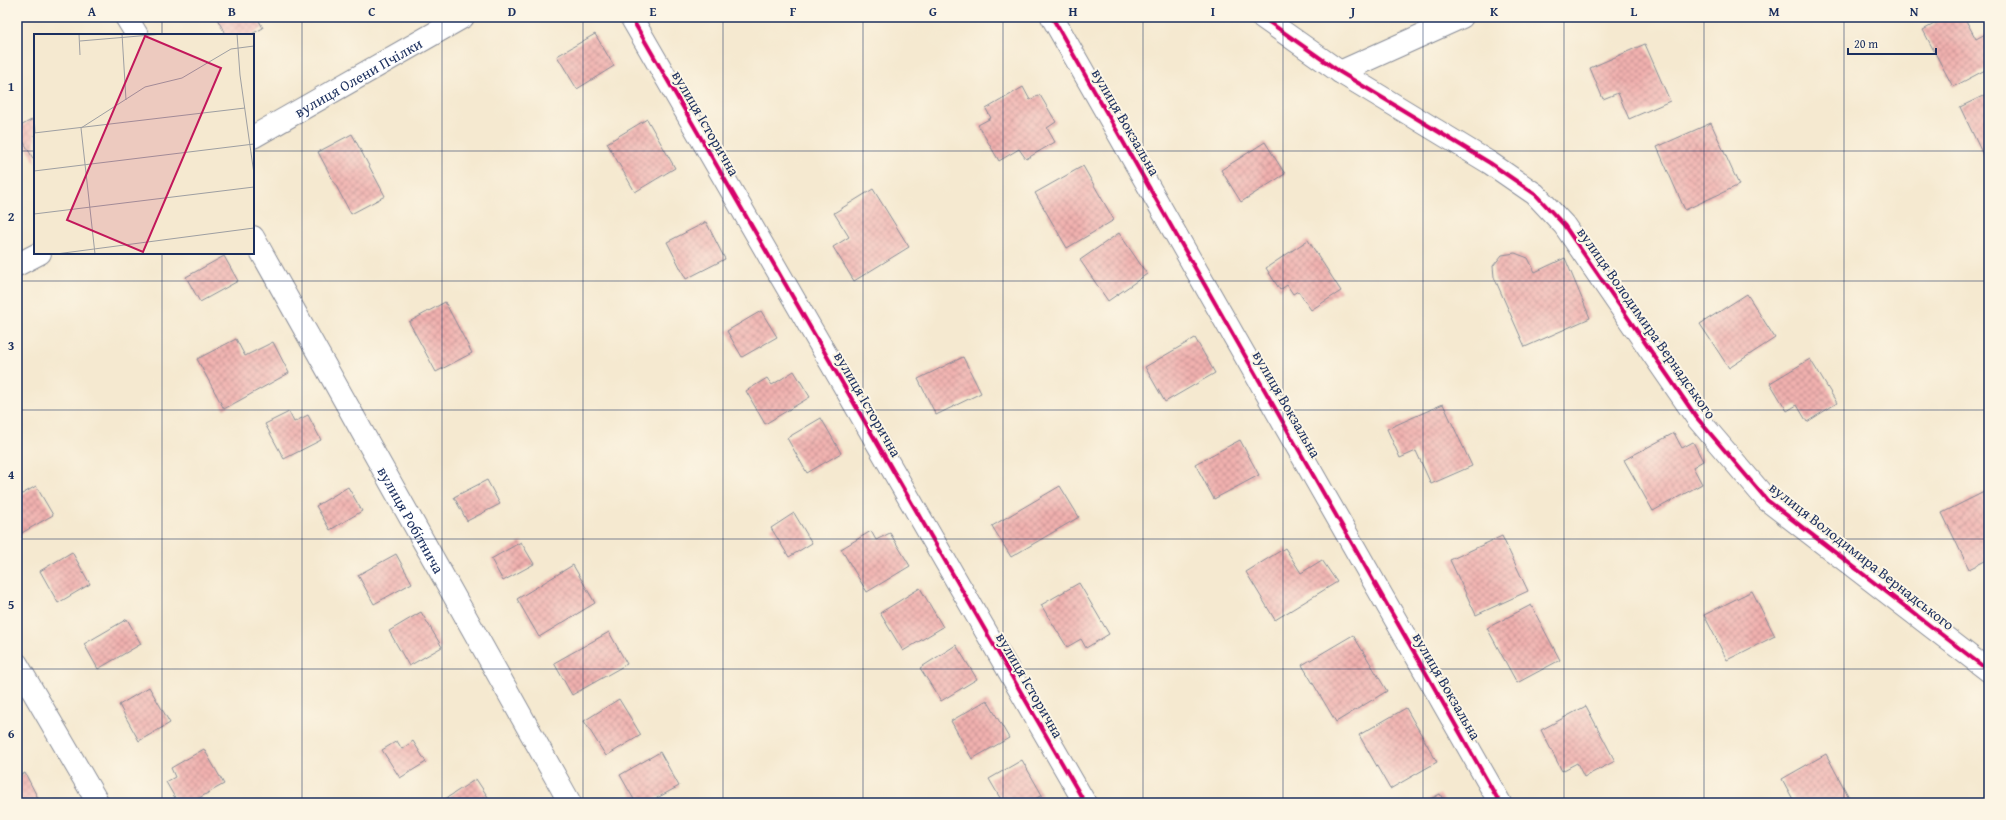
<svg xmlns="http://www.w3.org/2000/svg" width="2006" height="820" viewBox="0 0 2006 820" font-family="'Gentium Book Plus',serif">
<style>
.building{fill:url(#building-cross-hatch)}
.lines{fill:none;stroke-linecap:round;stroke-linejoin:round}
.minor-casing{stroke:#888c97;stroke-width:24}
.minor{stroke:#fff;stroke-width:22}
.cycleway-casing{stroke:#fcf5e5;stroke-width:6}
.cycleway{stroke:#d6006c;stroke-width:4}
.grid{fill:none;stroke:#1b2f5e;stroke-width:1;stroke-opacity:0.55}
.labels{text-anchor:middle;dominant-baseline:central;stroke-width:4;stroke-linejoin:round;paint-order:stroke}
.street-label{font-size:15px;fill:#1b2f5e;stroke:#fcf5e5}
.inset-road{fill:none;stroke:#9e9fa2;stroke-width:1}
.view{fill:#c2185b;fill-opacity:0.15;stroke:#c2185b;stroke-width:2}
.inset-edge{fill:none;stroke:#1b2f5e;stroke-width:2}
.neatline{fill:none;stroke:#1b2f5e;stroke-width:1.5}
.grid-label{font-size:13px;text-anchor:middle;font-weight:bold;fill:#1b2f5e}
</style>
<defs>
<pattern id="building-cross-hatch" width="8" height="8" patternUnits="userSpaceOnUse"><rect width="8" height="8" fill="#f1b1af"/><path d="M0 0l8 8M0 8l8-8" fill="none" stroke="#c29092"/></pattern>
</defs>
<rect width="100%" height="100%" fill="#fcf5e5"/>
<filter id="ink" filterUnits="userSpaceOnUse"><feTurbulence type="fractalNoise" baseFrequency=".025" numOctaves="2"/><feDisplacementMap in="SourceGraphic" scale="8" xChannelSelector="R" yChannelSelector="G"/><feConvolveMatrix kernelMatrix="1 2 1 2 8 2 1 2 1" color-interpolation-filters="sRGB"/></filter>
<filter id="wash" filterUnits="userSpaceOnUse"><feTurbulence type="fractalNoise" baseFrequency=".012" numOctaves="4" result="noise"/><feDisplacementMap in="SourceGraphic" scale="16" xChannelSelector="R" yChannelSelector="G"/><feGaussianBlur stdDeviation="0.9" result="paint"/><feColorMatrix in="noise" values="0 0 0 0 0 0 0 0 0 0 0 0 0 0 0 0 0 1.4 0 .05"/><feComposite in="paint" operator="in"/></filter>
<g filter="url(#wash)">
<rect width="100%" height="100%" fill="#f5e9d0"/>
<g id="blocks">
<path class="building" d="M216,17H257L263,28L250,35H226Z
M1947,17H1964L1976,39L1989,32V68L1953,87L1923,30Z
M595,34L614,66L577,89L557,56Z
M1645,44L1670,101L1629,119L1618,93L1603,99L1590,68Z
M1023,87L1030,100L1040,95L1056,122L1047,128L1055,142L1026,159L1019,149L999,161L978,125L991,118L986,109Z
M1989,93V167L1960,107Z
M35,118V162L17,130V128Z
M647,119L675,168L635,192L607,143Z
M1711,123L1739,185L1685,210L1657,147Z
M352,134L385,196L351,214L318,152Z
M1265,142L1285,174L1241,202L1221,170Z
M1083,166L1114,220L1067,248L1035,193Z
M873,189L909,247L854,281L833,247L849,237L834,213Z
M706,222L725,259L686,279L667,242Z
M1119,233L1147,274L1108,301L1080,260Z
M1308,240L1341,291L1311,310L1298,291L1293,294L1287,285L1280,290L1266,268Z
M1515,253L1528,258L1535,272L1565,258L1590,318L1525,347L1494,277L1493,266L1502,255Z
M224,256L238,281L200,302L186,277Z
M1747,294L1775,338L1729,368L1700,324Z
M445,302L472,353L436,372L409,322Z
M761,311L777,337L742,357L727,331Z
M1195,338L1215,373L1165,402L1145,367Z
M236,339L245,356L273,342L289,373L224,409L197,359Z
M963,357L981,393L936,415L918,379Z
M1810,359L1837,403L1807,422L1797,405L1787,411L1770,383Z
M794,371L810,397L765,424L746,391L767,378L772,385Z
M1443,404L1472,466L1431,484L1416,451L1400,458L1387,429Z
M289,412L294,422L308,415L321,440L284,459L265,424Z
M821,418L841,453L807,473L787,438Z
M1674,433L1682,448L1693,442L1703,461L1693,467L1702,484L1653,511L1624,460Z
M1240,440L1259,475L1214,499L1195,464Z
M487,480L500,504L467,521L454,497Z
M36,486L53,515L20,534L17,529V497Z
M1060,486L1079,517L1011,557L992,526Z
M348,487L362,511L330,530L316,506Z
M1984,492L1989,503V559L1969,569L1942,513Z
M794,513L812,543L789,557L771,528Z
M871,531L876,540L890,533L910,566L867,592L841,549Z
M1502,536L1528,591L1476,615L1450,560Z
M521,542L534,564L503,581L491,559Z
M1285,548L1301,573L1322,560L1337,582L1275,620L1246,572Z
M72,552L90,584L58,603L40,571Z
M396,554L412,583L374,604L358,575Z
M573,565L595,603L539,637L517,599Z
M1079,583L1109,634L1086,648L1081,639L1067,647L1041,605Z
M920,588L943,627L903,651L880,613Z
M1752,591L1775,636L1727,660L1704,615Z
M1531,605L1560,660L1517,683L1487,628Z
M421,612L442,647L409,666L389,631Z
M127,619L141,644L98,669L84,644Z
M609,632L627,664L572,695L554,663Z
M1353,635L1387,691L1336,722L1302,665Z
M956,645L977,679L941,701L920,668Z
M149,687L170,723L139,741L119,705Z
M619,699L641,735L606,756L584,721Z
M987,700L1009,738L972,759L951,721Z
M1586,706L1615,761L1584,777L1577,763L1562,771L1541,730Z
M1406,708L1437,762L1390,789L1359,735Z
M397,741L402,749L413,741L426,762L400,778L382,750Z
M204,749L224,784L190,803H178L166,782L175,777L171,768Z
M660,752L679,786L648,803H636L620,775Z
M1826,754L1852,803H1795L1782,779Z
M1022,760L1042,795L1028,803H1003L989,779Z
M25,773L39,800L32,803H17V777Z
M476,779L492,803H439Z
M1440,794L1445,803H1423Z"/>
</g>
</g>
<g filter="url(#ink)">
<use href="#blocks" fill-opacity="0" stroke="#888c97" stroke-width="1"/>
<g class="lines">
<g class="minor-casing">
<g id="minor">
<path d="M126,17L137,35"/>
<path d="M631,17L1085,803"/>
<path d="M1052,17L1500,803"/>
<path d="M1262,17L1340,72L1490,163L1535,194L1564,225L1697,418L1767,500L1989,671"/>
<path d="M1340,72L1462,17"/>
<path id="s1" d="M253,137L463,17"/>
<path id="s2" d="M253,237L570,803"/>
<path d="M17,265L40,253"/>
<path d="M17,664L98,803"/>
</g>
</g>
<use href="#minor" class="minor"/>
<g class="cycleway-casing">
<path id="cycleway" d="M631,17L1085,803
M1052,17L1500,803
M1262,17L1340,72L1490,163L1535,194L1564,225L1697,418L1767,500L1989,671"/>
</g>
<use href="#cycleway" class="cycleway"/>
</g>
</g>
<path class="grid" d="M162,17V35M302,17V803M442,17V803M583,17V803M723,17V803M863,17V803M1003,17V803M1143,17V803M1283,17V803M1423,17V803M1564,17V803M1704,17V803M1844,17V803M17,151H35M253,151H1989M162,253V803M17,281H1989M17,410H1989M17,539H1989M17,669H1989"/>
<g class="labels">
<g class="street-label">
<text stroke="none"><textPath href="#s1" startOffset="121">вулиця Олени Пчілки</textPath></text>
<text transform="translate(1126 122) rotate(60)">вулиця Вокзальна</text>
<text transform="translate(706 123) rotate(60)">вулиця Історична</text>
<text transform="translate(1647 323) rotate(55)">вулиця Володимира Вернадського</text>
<text transform="translate(868 404) rotate(60)">вулиця Історична</text>
<text transform="translate(1287 404) rotate(60)">вулиця Вокзальна</text>
<text stroke="none"><textPath href="#s2" startOffset="324">вулиця Робітнича</textPath></text>
<text transform="translate(1862 556) rotate(38)">вулиця Володимира Вернадського</text>
<text transform="translate(1030 685) rotate(60)">вулиця Історична</text>
<text transform="translate(1447 686) rotate(60)">вулиця Вокзальна</text>
</g>
</g>
<g transform="translate(34 34)">
<rect width="220" height="220" fill="#f5e9d0"/>
<path class="inset-road" d="M45,0L46,21M88,0L92,66M203,0L206,41L220,140M46,7L129,0M0,80L1,99M0,99L211,74M0,137L220,110M0,180L220,153M22,220L220,194M61,220L47,94L111,53L148,44L197,15L220,12"/>
<path class="view" d="M111,2L187,34L109,218L33,186Z"/>
<rect width="220" height="220" class="inset-edge"/>
</g>
<rect width="2006" height="820" fill="none" stroke="#fcf5e5" stroke-width="44"/>
<path d="M1848 48v6h88v-6" fill="none" stroke="#1b2f5e" stroke-width="2"/>
<text x="1854" y="48" font-size="12" fill="#1b2f5e" stroke="#fcf5e5" stroke-width="3" paint-order="stroke">20 m</text>
<rect x="22" y="22" width="1962" height="776" class="neatline"/>
<g class="grid-label">
<text x="92" y="16">A</text>
<text x="232" y="16">B</text>
<text x="372" y="16">C</text>
<text x="512" y="16">D</text>
<text x="653" y="16">E</text>
<text x="793" y="16">F</text>
<text x="933" y="16">G</text>
<text x="1073" y="16">H</text>
<text x="1213" y="16">I</text>
<text x="1353" y="16">J</text>
<text x="1494" y="16">K</text>
<text x="1634" y="16">L</text>
<text x="1774" y="16">M</text>
<text x="1914" y="16">N</text>
<text x="11" y="91">1</text>
<text x="11" y="221">2</text>
<text x="11" y="350">3</text>
<text x="11" y="479">4</text>
<text x="11" y="609">5</text>
<text x="11" y="738">6</text>
</g>
</svg>
